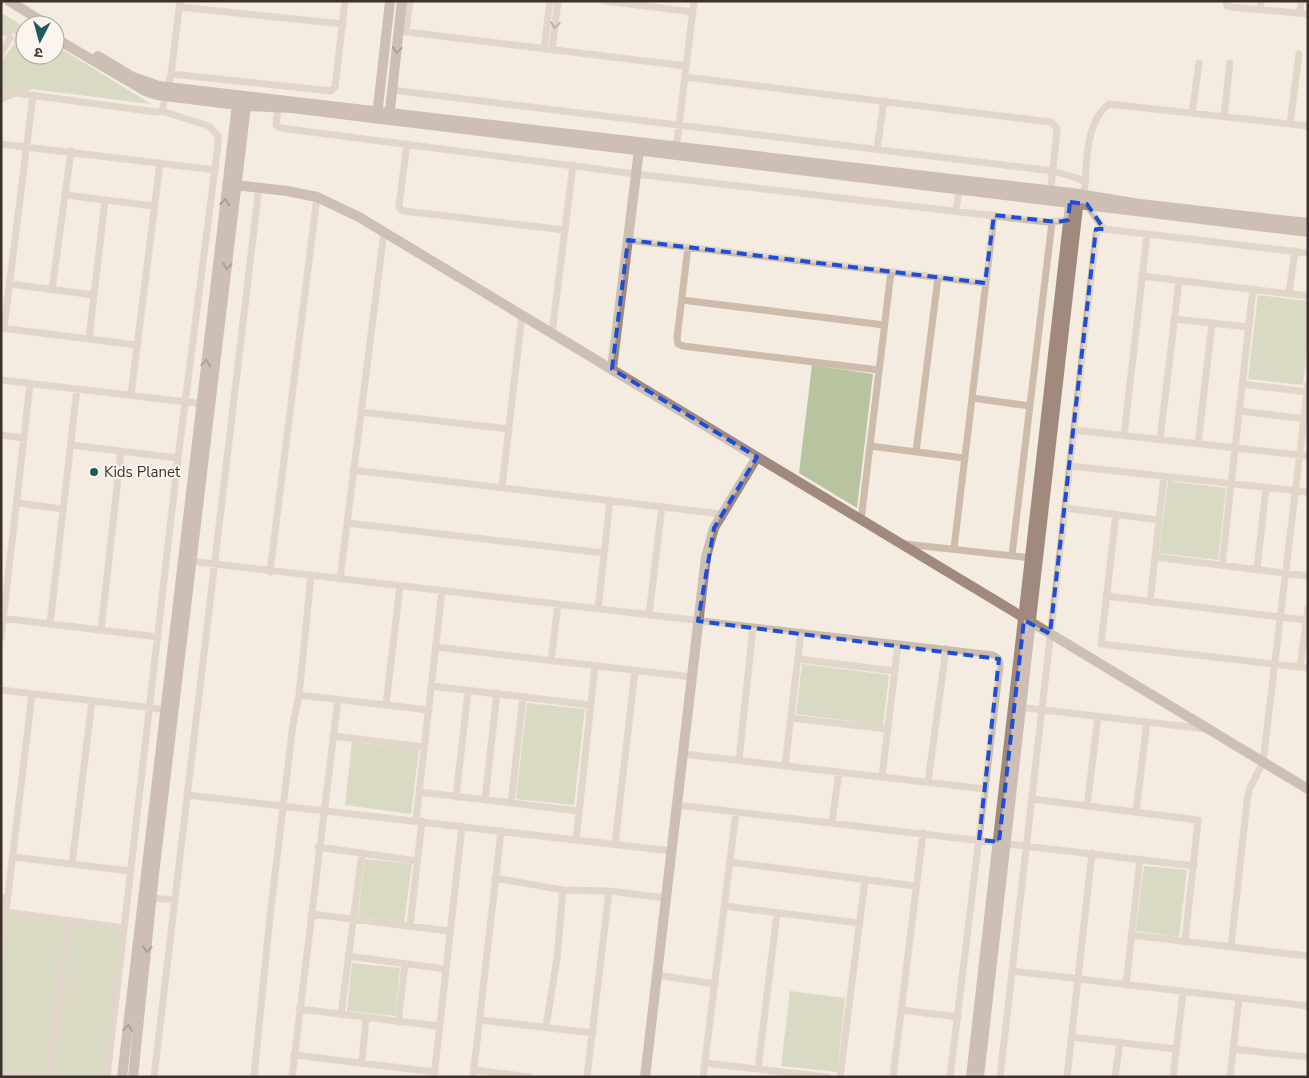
<svg xmlns="http://www.w3.org/2000/svg" width="1309" height="1078" viewBox="0 0 1309 1078" font-family="'Nunito Sans','Noto Sans Devanagari',sans-serif">
<style>
.green{fill:#b8c4a0}
.lines{fill:none;stroke-linecap:round;stroke-linejoin:round}
.street{stroke:#cdbbac;stroke-width:7}
.secondary{stroke:#a18a7d;stroke-width:10}
.oneway{stroke:#7d6f65}
.oneway2{stroke:#544640}
.marked{fill:none;stroke:#1d4ed8;stroke-width:4;stroke-dasharray:10 6;stroke-linejoin:round}
.poi-dot{fill:#1f5a5e;stroke:#fbf5ee;stroke-width:2}
.labels{text-anchor:middle;dominant-baseline:central;stroke-width:4;stroke-linejoin:round;paint-order:stroke}
.poi-label{font-size:15px;fill:#3b302b;stroke:#fbf5ee;text-anchor:start}
</style>
<rect width="100%" height="100%" fill="#f4ebe1"/>
<path class="green" d="M1,13L25,27V55H55V45L151,104L32,89L1,103V61L14,44L15,34L1,26Z
M1258,295L1308,301V340L1303,385L1248,379Z
M812,365L873,374L857,508L799,473Z
M1168,481L1226,488L1218,560L1159,553Z
M802,664L889,675L883,725L796,714Z
M527,703L585,709L574,805L516,799Z
M352,742L419,750L411,814L345,805Z
M365,859L412,864L404,922L358,916Z
M1144,866L1187,870L1179,937L1136,931Z
M1,894L8,895L6,912L124,928L107,1077H34L1,1073Z
M352,963L400,968L395,1016L347,1011Z
M790,991L845,998L837,1072L781,1066Z"/>
<g class="lines">
<path class="street" d="M605,1L693,12
M1226,1L1227,6L1231,7L1308,14
M179,7L343,24
M1260,9L1261,1
M1300,13L1301,1
M1,30L9,34L10,38L1,53
M399,31L686,66
M406,31L410,1
M544,48L550,1
M552,49L558,1
M171,74L331,91L335,87L345,1
M685,77L1051,122L1056,127L1057,132L1050,195
M392,90L1053,171L1074,177L1086,182
M1,91L156,112L162,111L171,74L180,1
M278,107L276,125L280,128L636,174L1047,222L1068,220
M1192,113L1199,63
M1224,116L1230,63
M1290,124L1299,54
M1,144L215,170
M407,144L399,205L400,209L404,211L565,230
M877,149L884,101
M676,150L694,1
M65,195L154,206
M1084,195C1087,168 1084,122 1109,104L1308,126
M1087,205L1104,229
M956,211L959,189
M628,240L985,283
M688,247L677,338L678,344L683,346L879,370
M1142,276L1308,296
M10,284L94,295
M52,290L71,151
M1289,293L1295,251
M682,300L884,325
M1174,319L1249,327
M1,328L137,345
M4,328L33,95
M552,333L573,165
M89,339L105,200
M1,380L204,404
M1242,384L1308,392
M131,395L160,163
M972,398L1030,406
M1239,411L1307,419
M361,412L509,429
M1074,430L1308,456
M1,435L24,438
M1124,436L1147,235
M1160,440L1179,281
M1198,444L1212,323
M71,445L178,458
M870,446L964,458
M916,452L938,278
M1070,466L1308,492
M353,470L721,514
M502,487L522,315
M17,503L63,509
M1065,508L1159,520
M1116,514L1101,644L1308,668
M861,520L891,272
M347,523L604,553
M905,544L1031,558
M954,548L994,215
M1012,555L1052,222
M1155,557L1308,576
M189,561L993,655L999,659L1000,665L950,1077
M1222,565L1253,289
M1257,569L1266,488
M270,572L317,197
M340,579L384,232
M1106,596L1306,620
M1150,602L1164,476
M598,609L610,500
M649,615L662,506
M1,618L158,637
M50,624L77,389
M101,630L121,451
M1,638L30,384
M436,647L692,677
M798,659L895,671
M551,661L558,604
M1300,667L1308,608
M431,686L591,705
M1,690L170,710
M299,695L429,710
M386,704L400,586
M1018,707L1206,729
M791,718L888,729
M333,736L424,747
M683,754L985,789
M739,760L753,627
M785,766L801,632
M882,777L898,644
M928,782L946,649
M419,792L579,811
M187,795L671,851
M456,797L468,691
M1032,799L1198,820L1185,941
M485,800L497,693
M511,803L523,697
M677,805L1194,866
M1087,806L1098,717
M1136,812L1147,722
M416,820L442,591
M832,822L839,772
M576,840L595,666
M615,844L635,671
M318,847L417,861
M13,857L130,871
M730,862L915,886
M72,864L92,701
M495,878L563,890L609,891L666,898
M152,898L174,900
M724,906L859,923
M6,912L124,928
M311,914L449,931
M410,926L422,821
M1131,935L1308,956
M1231,947L1247,802L1249,790L1263,762L1308,385
M1,953L32,694
M348,956L445,969
M1012,971L1308,1006
M657,975L715,984
M1126,985L1140,859
M299,1009L438,1026
M901,1010L958,1017
M341,1015L362,853
M481,1020L593,1033
M398,1022L405,964
M546,1027L557,958L563,890
M1071,1037L1176,1049
M1233,1049L1308,1057
M294,1055L435,1072
M362,1062L366,1018
M705,1063L827,1077
M758,1069L777,913
M474,1070L530,1077
M1,1073L35,1077
M49,1077L68,921
M107,1077L178,458L218,145V136L209,126L162,111
M154,1077L259,187
M254,1077L270,916L293,724L299,695L311,576
M292,1077L338,699
M434,1077L462,826
M473,1077L501,831
M587,1077L609,891
M703,1077L736,812
M840,1077L865,880
M893,1077L923,833
M1000,1077L1096,235L1097,231L1104,229L1308,253
M1067,1077L1092,853
M1115,1077L1120,1042
M1173,1077L1183,992
M1230,1077L1239,999"/>
<path class="secondary" d="M9,1L48,25
M55,38L145,91L157,95L246,106L291,108L1308,232
M98,56L133,77L159,86L1072,193L1140,204L1308,223
M377,116L390,1
M389,119L402,1
M227,184L287,191L317,197L359,217L1308,789
M612,369L639,150
M122,1077L237,104L239,101
M133,1077L154,874L246,106L244,99
M645,1077L706,557L714,528L757,457
M971,1077L1071,196
M979,1077L1079,198"/>
</g>
<defs><path id="oneway-chevron" d="M-2-3.5L2.5 0L-2 3.5" fill="none" stroke-width="1.6" stroke-linecap="round" stroke-linejoin="round" transform="scale(1.25)"/></defs>
<use class="oneway" href="#oneway-chevron" transform="translate(555 25) rotate(97)"/>
<g class="oneway2">
<use href="#oneway-chevron" transform="translate(397 50) rotate(97)"/>
<use href="#oneway-chevron" transform="translate(225 202) rotate(-83)"/>
<use href="#oneway-chevron" transform="translate(227 266) rotate(97)"/>
<use href="#oneway-chevron" transform="translate(206 363) rotate(-83)"/>
<use href="#oneway-chevron" transform="translate(147 949) rotate(96)"/>
<use href="#oneway-chevron" transform="translate(128 1028) rotate(-83)"/>
</g>
<path d="M0 0H1309V1078H0ZM1070,202L1087,204L1104,229H1096L1050,634L1024,620L999,842L979,840L999,659L698,621L714,528L757,457L612,369L628,240L985,283L994,215L1057,222L1068,220Z" fill="#f4ebe1" fill-opacity=".55" fill-rule="evenodd"/>
<path class="marked" d="M1070,202L1087,204L1104,229H1096L1050,634L1024,620L999,842L979,840L999,659L698,621L714,528L757,457L612,369L628,240L985,283L994,215L1057,222L1068,220Z"/>
<circle class="poi-dot" cx="94" cy="472" r="5"/>
<g class="labels">
<g class="poi-label">
<text x="104" y="472">Kids Planet</text>
</g>
</g>
<rect width="1309" height="1078" fill="none" stroke="#3b302b" stroke-width="5"/>
<g transform="translate(40 40) rotate(186)"><circle r="24" fill="#fbf5ee" stroke="#aea6a0"/>
<path d="M0-4L9 19L0 12L-9 19Z" fill="#1f5a5e"/>
<text y="-8" font-size="14" font-weight="bold" text-anchor="middle" fill="#3b302b">उ</text>
</g>
</svg>
